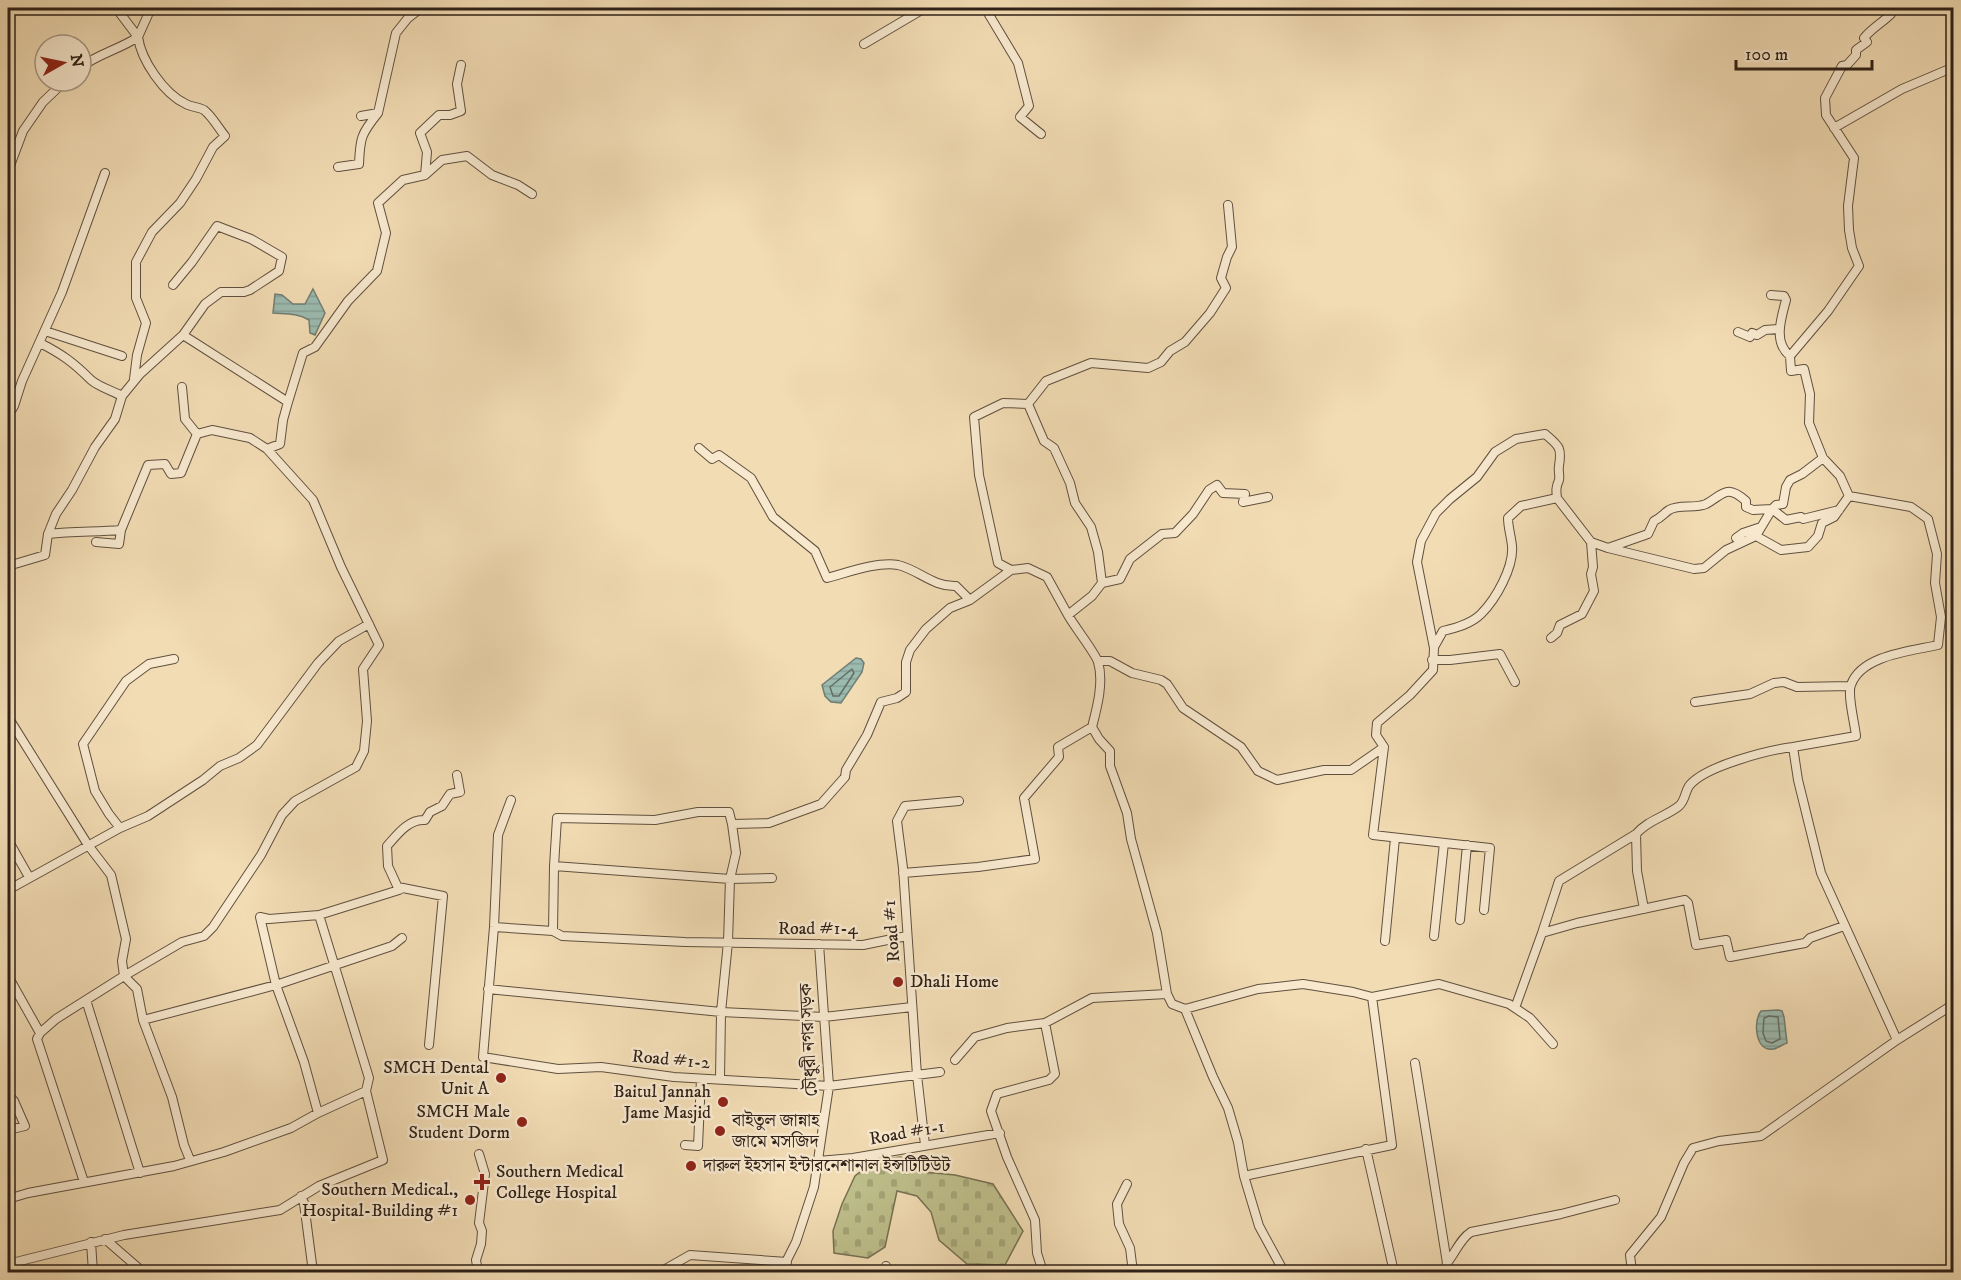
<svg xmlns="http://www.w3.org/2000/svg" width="1961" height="1280" viewBox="0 0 1961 1280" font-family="'IM FELL DW Pica','Noto Serif Bengali',serif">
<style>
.cemetery{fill:url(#cemetery-stones);stroke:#767052;stroke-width:1.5}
.water{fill:url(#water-rules);stroke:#707d73;stroke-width:1.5}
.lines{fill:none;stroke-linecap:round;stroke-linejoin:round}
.shore{stroke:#656e64;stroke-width:1.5}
.minor-casing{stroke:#60503f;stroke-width:10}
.minor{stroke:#f7e8ce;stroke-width:8}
.poi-dot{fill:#8f2418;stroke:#f7e8ce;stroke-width:2}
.labels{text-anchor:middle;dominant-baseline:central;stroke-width:5;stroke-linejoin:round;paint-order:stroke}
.street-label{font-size:18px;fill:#2f2118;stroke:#f7e8ce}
.poi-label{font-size:18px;fill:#2f2118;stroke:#f7e8ce;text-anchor:start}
</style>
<defs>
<pattern id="cemetery-stones" width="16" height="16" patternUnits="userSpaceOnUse" patternTransform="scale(1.5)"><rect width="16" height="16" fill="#bebf8b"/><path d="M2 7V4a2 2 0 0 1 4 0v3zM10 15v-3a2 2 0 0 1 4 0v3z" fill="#a4a477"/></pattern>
<pattern id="water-rules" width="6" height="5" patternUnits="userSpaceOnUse" patternTransform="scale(1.5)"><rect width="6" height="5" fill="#9bbbb0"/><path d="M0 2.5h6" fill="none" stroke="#86a097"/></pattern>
</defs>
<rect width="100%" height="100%" fill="#f2dcb4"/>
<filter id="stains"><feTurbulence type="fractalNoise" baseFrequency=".00333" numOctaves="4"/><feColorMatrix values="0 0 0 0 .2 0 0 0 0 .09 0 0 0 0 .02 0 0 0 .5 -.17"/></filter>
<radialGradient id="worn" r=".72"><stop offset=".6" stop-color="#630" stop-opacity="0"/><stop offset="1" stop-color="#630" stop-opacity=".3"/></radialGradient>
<path class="cemetery" d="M901,1157L924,1172L955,1175L993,1184L1023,1231L1005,1265L967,1264L939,1240L931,1212L917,1196L897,1191L885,1247L868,1258L834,1253L833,1231L842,1204L855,1176L875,1160Z"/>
<path class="water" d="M313,289L325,313L315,335L310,333L309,320C298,313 285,314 273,313L275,294L282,295L293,304H305Z
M856,658L861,659L864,663L862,672L841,703L831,702L825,696L822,685Z
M1778,1010L1782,1011L1784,1017L1787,1043C1783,1044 1777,1049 1773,1049C1755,1052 1753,1021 1761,1011Z"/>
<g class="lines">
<path class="shore" d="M852,669L854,673L839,696H833L830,687Z
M1769,1016L1778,1017L1780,1039L1772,1043L1766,1041L1763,1033L1764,1018Z"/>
<g class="minor-casing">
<path id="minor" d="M116,8L138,37L151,8
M985,8L1018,63L1029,106L1020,117L1041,134
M1889,8L1891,14C1882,23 1872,28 1864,38L1867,42L1856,50V55L1847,65L1842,66L1825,98L1826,115L1854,158L1848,206L1849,230L1852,248L1859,266L1828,311L1790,356L1791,371L1804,369L1810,394L1809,423L1823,458L1840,476L1849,496L1911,507L1928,519L1937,554L1935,583L1941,617L1938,645C1912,651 1861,655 1851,685C1847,694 1855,725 1856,736L1793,747L1798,780L1821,873L1897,1040
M864,44L925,8
M81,67C98,54 120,49 138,37C141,60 164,94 186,104C191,107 199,107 204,110C212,116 219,129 225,136L213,147L196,179L180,203L152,232L136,262V298L146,323L137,355L134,379
M361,116L378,113L396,33L408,18L421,8
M1834,128L1902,89L1954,67
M338,167L359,164C360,138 361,134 378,113
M8,171L23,131L43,102L65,81
M425,175L442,160L467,156L492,175L518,185L532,194
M1771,295L1784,296L1786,300C1781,319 1773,342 1790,356
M45,331L122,356
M1738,332L1750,337L1752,333L1757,335L1765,330L1778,329
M183,335L288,402L303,353L315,347L348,301L377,271L386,233L378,203L403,180L425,175L427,152L420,133L439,115H450L461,111L457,84L461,65
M40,343C62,354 74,363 91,380C99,387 113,391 122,396
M182,387L185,419L197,434
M1028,404L1044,441L1054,448L1070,483L1075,503L1091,527L1098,552L1102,583
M8,416L14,406L22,381L62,292L105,173
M699,448L712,459L719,455L751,478L773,517L815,551L827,578C846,573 878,561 898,565C919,570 933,587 956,586L970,600L1011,570L1028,568L1047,577L1068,615
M48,534L56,514L72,490L95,447L115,419L122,396L140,374L183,335L205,304L221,292H244L250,290L279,271L282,257L251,239L217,226L192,262L173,285
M1756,536L1772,509L1786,520L1801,517L1803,519L1839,510
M1736,538L1743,533L1761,527
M96,542L119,544L121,530
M1608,548L1694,569L1704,568L1726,550L1756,536L1781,550L1808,547L1818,536L1822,523L1834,517L1849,496
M8,566L45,555L48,534C73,531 96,532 121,530L148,465L165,464L171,474L181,473L197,434L212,430L250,438L267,449L280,444L283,420L288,402
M1011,570L998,563L979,475L974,417L1003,403L1028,404L1046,381L1091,363L1148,368L1161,362L1170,351L1185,342L1210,313L1226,288L1221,278L1227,257L1232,247L1228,205
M1551,638L1557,633L1560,625L1582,614L1594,591L1591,574L1593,567L1591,542
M1434,647L1443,631C1456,628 1471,624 1481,614C1496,599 1514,567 1512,546C1511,536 1508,527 1508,518L1521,506L1557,498L1591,542L1608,548L1648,534L1654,521C1662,517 1663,514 1669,510C1679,504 1695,509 1706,504C1723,495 1726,483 1746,501V507L1753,510L1772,509L1776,505L1783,504L1786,487L1790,480L1802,474L1823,458
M1432,660H1450L1500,654L1515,682
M1098,661H1110L1132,673L1161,680L1167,684L1183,708L1241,747L1258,771L1277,780L1324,770H1351L1384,747
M1695,702L1750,694L1774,683L1784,682L1797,687L1850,686
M8,717L88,845L111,875L126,939L122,961L124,976L182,942L204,936L213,927L261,855L282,815L295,801L356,767L364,751L367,721L363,669L379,645L341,567L313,500L267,449
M511,800L498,835L494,927L483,1057L558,1069L601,1067L674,1077L829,1086L940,1072
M120,828L109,814L95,791L83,744L126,681L149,664L174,659
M1636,834L1559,881L1542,933L1577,923L1685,900L1688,903L1696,945L1726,940L1730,957L1805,943L1810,938L1844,926
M8,840L29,877
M554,866L557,818L655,820L698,812H729L732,824
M903,873L978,867L1035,859L1024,798L1059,757L1058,747L1092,727
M398,887L443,896L429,1045
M8,890L120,828L148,816L203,780L220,766L239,758L257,745L318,663L339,641L369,624
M1644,909L1637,871L1636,834C1648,820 1665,817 1679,806C1685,801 1685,792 1689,786C1704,766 1769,750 1793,747
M1484,910L1490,848L1373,835L1384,747L1376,735L1377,723L1410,695L1433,670L1434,648L1417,562L1421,541L1436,513L1450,499L1477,477L1495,452L1516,439L1545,434C1559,446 1562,447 1559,466C1558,471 1560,475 1559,480C1556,487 1556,490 1557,498
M319,915L399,890L388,866L387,846C397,835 408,819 425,820L430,812L442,806L450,794L460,792L457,775
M1460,920L1467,845
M494,927L553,931L562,936L685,942L863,945L907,936
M553,931L554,866L730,879L772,878
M1434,936L1444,843
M1385,941L1395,838
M8,976L40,1033L37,1039L84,1182
M488,989L721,1012L824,1017L912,1007
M1372,997L1439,984L1509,1004L1530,1018L1553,1044
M86,1000L140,1173
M1515,1008L1542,933
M1185,1009L1213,1077L1228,1108L1238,1142L1244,1176L1392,1145L1372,997L1353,992L1303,984L1258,989L1185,1009L1172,1004L1167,994L1157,933L1131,839L1127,813L1110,766V751L1099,739L1092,727C1097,708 1104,682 1098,662C1096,654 1074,626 1068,615L1092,596L1102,583L1120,579L1130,559L1162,534L1175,533L1193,514L1209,490L1217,485L1223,493L1245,494L1243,502L1268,497
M143,1020L276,985L392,946L402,938
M40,1033L56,1019L124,976L137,989L143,1020L172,1097L184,1145L190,1160
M955,1060L975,1037L1007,1028L1045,1023L1092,998L1167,994
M1415,1063L1447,1263L1444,1272
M720,1079L721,1012L728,942L730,879L736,853L732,824L769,823L821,804L845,777L846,770L867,735L881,702L897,698L906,692V662L910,650L926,629L950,608L970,600
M8,1094L14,1101L25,1126L8,1130
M685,1145L698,1146L701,1079
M925,1145L917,1075L903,868L897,821L905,806L959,801
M1366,1149L1394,1272
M818,1161L853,1158L1000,1133
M1244,1176L1259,1226L1284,1272
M1127,1184L1117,1204L1119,1224L1130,1248L1133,1272
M301,1196L304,1203L313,1272
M8,1199L28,1193L174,1166L224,1152L291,1128L318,1113L366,1091L369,1078L319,915L269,919L260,917L276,985L304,1062L318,1113
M105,1239L143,1272
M91,1242L93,1272
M1447,1263C1456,1252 1460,1239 1471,1232L1561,1214L1615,1200
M8,1264L124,1235L280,1210L319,1186L383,1160L366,1091
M886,1266V1272
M207,1272H250
M478,1272L476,1260L481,1244L482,1231L479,1223L485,1174L479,1154
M660,1272L690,1255L787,1262
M781,1272L796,1242L814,1187L829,1086L819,944
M1043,1272L1037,1253L1035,1220L1007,1157L991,1111L997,1094L1049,1080L1055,1074L1045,1023
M1632,1272L1630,1255L1661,1217L1684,1163L1693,1148L1719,1141L1761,1136L1897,1040L1954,1004"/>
</g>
<use href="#minor" class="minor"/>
</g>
<g class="poi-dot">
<circle cx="898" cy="982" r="6"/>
<circle cx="501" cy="1078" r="6"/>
<circle cx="723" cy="1102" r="6"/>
<circle cx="522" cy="1122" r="6"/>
<circle cx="720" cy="1131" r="6"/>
<circle cx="691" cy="1166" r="6"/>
<path d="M479 1173h6v6h6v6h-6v6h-6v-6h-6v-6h6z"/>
<circle cx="470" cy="1200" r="6"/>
</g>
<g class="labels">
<g class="street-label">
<text x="818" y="929">Road #1-4</text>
<text transform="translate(892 931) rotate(-94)">Road #1</text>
<text transform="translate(809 1040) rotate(-93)">চৌধুরী নগর সড়ক</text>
<text transform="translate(671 1060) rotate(5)">Road #1-2</text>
<text transform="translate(907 1133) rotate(-10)">Road #1-1</text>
</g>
<g class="poi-label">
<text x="910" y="982">Dhali Home</text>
<text x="489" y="1068" text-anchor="end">SMCH Dental<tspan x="489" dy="21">Unit A</tspan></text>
<text x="711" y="1092" text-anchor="end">Baitul Jannah<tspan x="711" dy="21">Jame Masjid</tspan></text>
<text x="510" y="1112" text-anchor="end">SMCH Male<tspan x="510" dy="21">Student Dorm</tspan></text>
<text x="732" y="1121">বাইতুল জান্নাহ<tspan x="732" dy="21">জামে মসজিদ</tspan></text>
<text x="703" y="1166">দারুল ইহসান ইন্টারনেশানাল ইন্সটিটিউট</text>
<text x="496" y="1172">Southern Medical<tspan x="496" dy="21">College Hospital</tspan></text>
<text x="458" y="1190" text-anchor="end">Southern Medical.,<tspan x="458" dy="21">Hospital-Building #1</tspan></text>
</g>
</g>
<rect width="1961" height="1280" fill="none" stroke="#f2dcb4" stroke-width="30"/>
<rect x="9" y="9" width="1943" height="1262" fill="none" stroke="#2f2118" stroke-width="3"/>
<rect x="15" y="15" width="1931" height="1250" fill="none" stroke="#2f2118" stroke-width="1.5"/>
<g transform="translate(63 63) rotate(81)"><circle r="28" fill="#f7e8ce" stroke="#a79885" stroke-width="1.5"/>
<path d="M0-4.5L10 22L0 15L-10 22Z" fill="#8f2418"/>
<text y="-9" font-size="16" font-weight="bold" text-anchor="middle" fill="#2f2118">N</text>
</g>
<path d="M1736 60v9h136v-9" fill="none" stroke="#2f2118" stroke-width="3"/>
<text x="1745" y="60" font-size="18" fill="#2f2118" stroke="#f7e8ce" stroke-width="4.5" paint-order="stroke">100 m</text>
<rect width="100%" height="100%" filter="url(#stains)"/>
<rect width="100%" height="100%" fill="url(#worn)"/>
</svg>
